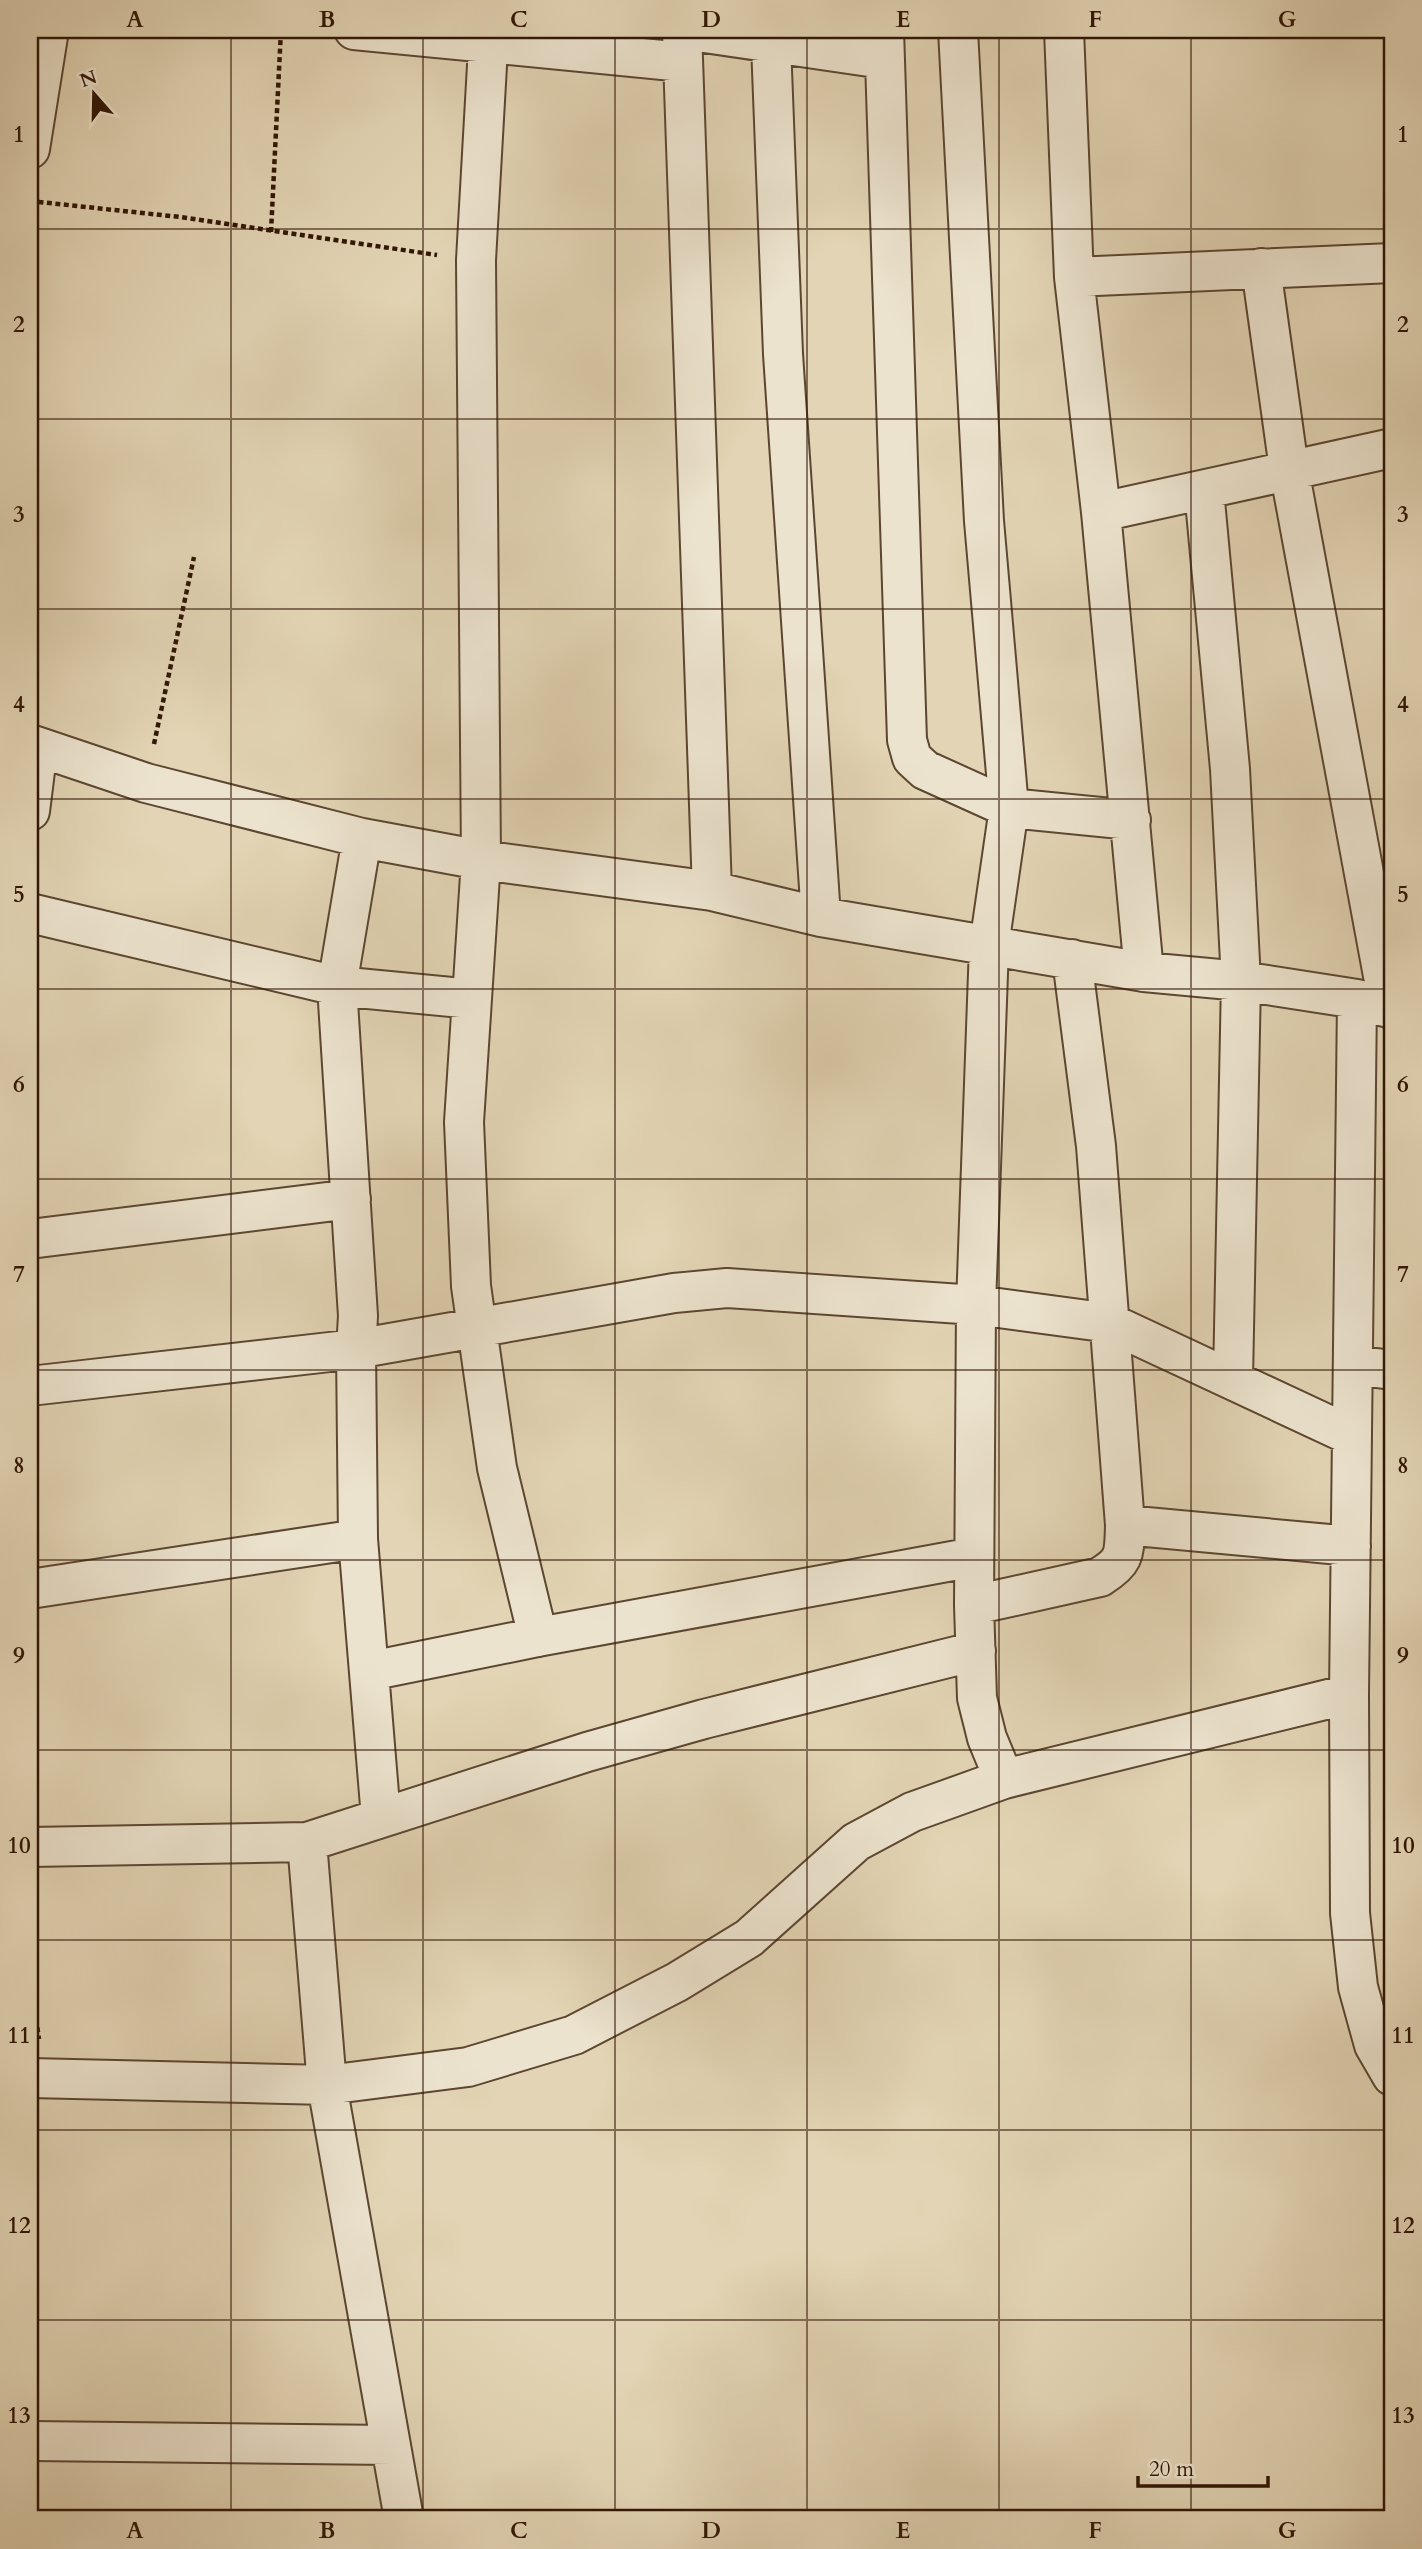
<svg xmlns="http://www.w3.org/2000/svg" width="1422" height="2549" viewBox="0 0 1422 2549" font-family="Cardo,serif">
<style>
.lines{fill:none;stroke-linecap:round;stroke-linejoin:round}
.minor-casing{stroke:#5d4631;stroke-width:42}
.path{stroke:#311605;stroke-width:4.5;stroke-dasharray:5 3.5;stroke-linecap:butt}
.minor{stroke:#ece3ce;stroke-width:38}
.grid{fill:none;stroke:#311605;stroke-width:2;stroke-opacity:0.55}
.neatline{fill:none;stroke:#311605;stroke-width:2.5}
.grid-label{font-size:23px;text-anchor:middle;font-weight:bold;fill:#311605}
</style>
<rect width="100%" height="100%" fill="#e2d4b4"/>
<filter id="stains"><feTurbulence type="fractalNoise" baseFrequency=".00286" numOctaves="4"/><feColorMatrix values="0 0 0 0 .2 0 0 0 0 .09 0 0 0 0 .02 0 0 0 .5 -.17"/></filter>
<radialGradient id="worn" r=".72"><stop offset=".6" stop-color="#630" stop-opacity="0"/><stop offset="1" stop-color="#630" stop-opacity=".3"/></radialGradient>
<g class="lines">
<g class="minor-casing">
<path id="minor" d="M354,30L683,62
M489,30L476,260L481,860L464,1122L471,1286L497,1468L538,1637
M682,30L712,891
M684,30L883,59
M884,30L907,740L912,758L925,770L1009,808L1131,820
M958,30L984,521L1009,808L989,946L976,1305L974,1605L977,1698L987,1738L1004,1779
M1064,30L1074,277L1101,512L1144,972
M771,44L783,354L821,917
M30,149L49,30
M1261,268L1289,469L1389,1008
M1074,277L1392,263
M1204,490L1230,769L1241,981L1233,1379
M1101,512L1392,448
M30,744L146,783L362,838L481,860L712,891L821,917L1144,972L1241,981L1357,999L1392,1009
M30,811L38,747
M30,913L337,986L362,838
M1357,999L1349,1694L1350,1913L1358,1987L1374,2045L1392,2076
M30,1239L351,1199
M1353,1365L1392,1370
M30,1386L356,1349L674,1293L727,1288L976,1305L1110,1323L1352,1436
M1125,1525L1351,1546
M30,1589L358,1539
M974,1605L1100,1577C1126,1561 1124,1554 1125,1525L1096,1146L1072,959
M370,1671L538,1637L974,1557
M381,1818L358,1539L356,1349L358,1316L337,986L472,999
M307,1842L327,2085L404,2519
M30,1847L307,1842L587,1752L704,1719L976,1651
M30,2078L327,2085L468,2067L574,2035L677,1982L749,1938L856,1842L912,1812L1004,1779L1349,1694
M30,2441L391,2445"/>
</g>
<path class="path" d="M30,201L180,217L437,255
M271,232L281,30
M154,744L194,557
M30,1977L39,2039"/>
<use href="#minor" class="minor"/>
</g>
<path class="grid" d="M231,30V2519M423,30V2519M615,30V2519M807,30V2519M999,30V2519M1191,30V2519M30,229H1392M30,419H1392M30,609H1392M30,799H1392M30,989H1392M30,1179H1392M30,1370H1392M30,1560H1392M30,1750H1392M30,1940H1392M30,2130H1392M30,2320H1392"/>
<rect width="1422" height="2549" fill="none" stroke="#e2d4b4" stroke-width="77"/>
<g transform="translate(94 94) rotate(340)" stroke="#ece3ce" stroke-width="5" paint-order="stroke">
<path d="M0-5L12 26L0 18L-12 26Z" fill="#311605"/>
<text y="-10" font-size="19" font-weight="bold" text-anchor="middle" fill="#311605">N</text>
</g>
<path d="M1138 2476v10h130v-10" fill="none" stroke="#311605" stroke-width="3.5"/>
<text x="1149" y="2476" font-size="21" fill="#311605" stroke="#ece3ce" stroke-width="5" paint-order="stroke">20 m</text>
<rect x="38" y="38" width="1346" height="2472" class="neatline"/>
<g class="grid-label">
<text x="135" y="27">A</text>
<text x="327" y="27">B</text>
<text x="519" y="27">C</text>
<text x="711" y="27">D</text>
<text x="903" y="27">E</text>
<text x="1095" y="27">F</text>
<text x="1287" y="27">G</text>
<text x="19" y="142">1</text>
<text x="1403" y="142">1</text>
<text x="19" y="332">2</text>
<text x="1403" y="332">2</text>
<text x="19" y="522">3</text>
<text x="1403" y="522">3</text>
<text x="19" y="712">4</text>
<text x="1403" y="712">4</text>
<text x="19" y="902">5</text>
<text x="1403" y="902">5</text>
<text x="19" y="1092">6</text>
<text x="1403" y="1092">6</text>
<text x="19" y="1282">7</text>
<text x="1403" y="1282">7</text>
<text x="19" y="1473">8</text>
<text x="1403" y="1473">8</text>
<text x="19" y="1663">9</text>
<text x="1403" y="1663">9</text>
<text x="19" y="1853">10</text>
<text x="1403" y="1853">10</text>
<text x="19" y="2043">11</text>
<text x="1403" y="2043">11</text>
<text x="19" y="2233">12</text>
<text x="1403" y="2233">12</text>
<text x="19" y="2423">13</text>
<text x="1403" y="2423">13</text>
<text x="135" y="2538">A</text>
<text x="327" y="2538">B</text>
<text x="519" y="2538">C</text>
<text x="711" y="2538">D</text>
<text x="903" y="2538">E</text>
<text x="1095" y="2538">F</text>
<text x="1287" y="2538">G</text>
</g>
<rect width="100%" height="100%" filter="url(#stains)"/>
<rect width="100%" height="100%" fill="url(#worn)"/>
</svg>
